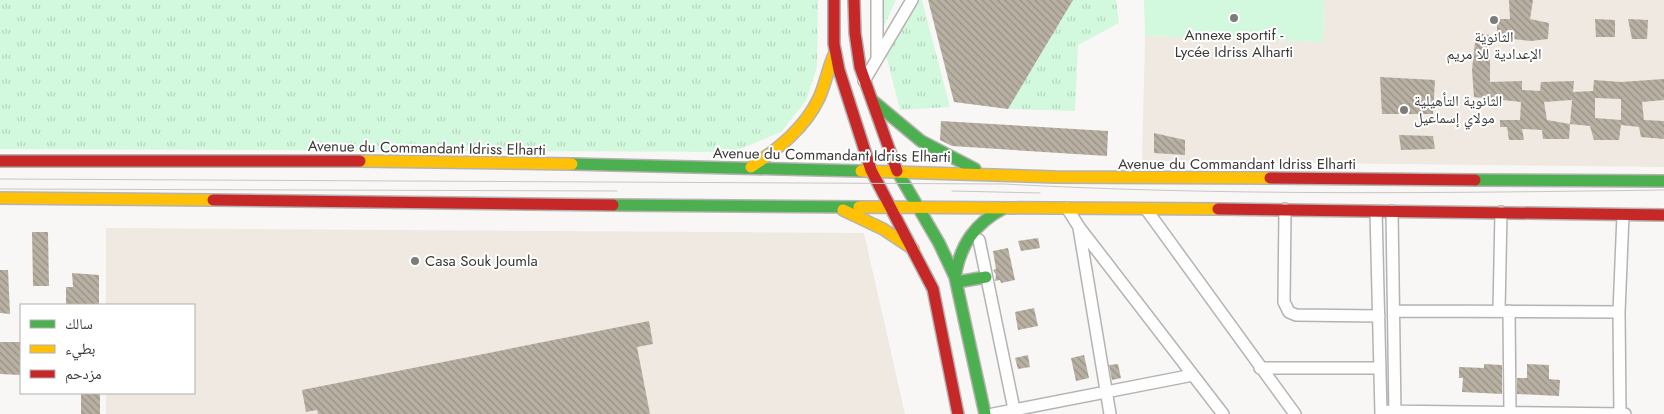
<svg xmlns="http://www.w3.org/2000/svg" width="1664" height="414" viewBox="0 0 1664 414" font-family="Jost,'Noto Naskh Arabic',sans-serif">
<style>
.built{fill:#efe9e2}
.grass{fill:#d2f8dd}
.park{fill:url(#park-tufts)}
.building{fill:url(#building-back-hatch);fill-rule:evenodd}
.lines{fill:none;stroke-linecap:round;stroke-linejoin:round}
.street-casing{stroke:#b4b3b1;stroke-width:14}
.fast-casing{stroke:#b4b3b1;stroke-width:14}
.slow-casing{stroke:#b4b3b1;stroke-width:14}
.jam-casing{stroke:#b4b3b1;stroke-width:14}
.street{stroke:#fefefe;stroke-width:11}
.fast{stroke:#4caf50;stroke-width:11}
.slow{stroke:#ffc107;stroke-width:11}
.jam{stroke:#c62828;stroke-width:11}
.tram{stroke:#c7c7c6;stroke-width:1}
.poi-dot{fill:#7e7c7a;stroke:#fff;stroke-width:2}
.labels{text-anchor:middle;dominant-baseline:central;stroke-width:4;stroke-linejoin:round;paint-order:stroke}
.poi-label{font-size:15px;fill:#3b3a38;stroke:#fff}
.street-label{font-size:15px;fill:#3b3a38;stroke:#fff}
</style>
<defs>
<pattern id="park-tufts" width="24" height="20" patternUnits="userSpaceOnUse" patternTransform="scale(1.25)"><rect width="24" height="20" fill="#d2f8dd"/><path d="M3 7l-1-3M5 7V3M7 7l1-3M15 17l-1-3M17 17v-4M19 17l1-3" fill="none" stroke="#b5d5be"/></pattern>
<pattern id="building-back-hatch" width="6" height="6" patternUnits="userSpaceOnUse" patternTransform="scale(1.25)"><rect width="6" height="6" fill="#b8b0a2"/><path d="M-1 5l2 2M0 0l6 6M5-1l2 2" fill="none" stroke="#979085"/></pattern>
</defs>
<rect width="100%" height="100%" fill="#f9f7f5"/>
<path class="built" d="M1324,0H1664V167L1142,161L1145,36L1323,42Z
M106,228L864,233L905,414H106V393H194V305H106Z"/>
<path class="grass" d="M1144,0H1324L1323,42L1145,36Z"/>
<path class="park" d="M0,0H818L817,67L806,101L781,132L733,152L0,149Z
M879,0H896L879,37Z
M916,0H922L950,107L900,110L886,55Z
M1071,0H1116L1119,23L1078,45L1075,111L1008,109Z"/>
<path class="building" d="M928,0H1073L1008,109L954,102Z
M1509,0H1533L1530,19L1549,23L1548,39L1531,41L1497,37V19H1510Z
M1595,19L1615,20V37H1596Z
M1628,19L1648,20L1647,39H1632Z
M1476,33L1490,35V82L1522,81V90L1540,91L1541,82L1574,81L1573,92L1593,91L1594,80L1621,82L1664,79V100L1642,102L1644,120L1664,121V139L1641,137L1639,127L1621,125L1619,140H1594L1590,126L1570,124L1569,139H1543L1542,130L1522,129L1524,140H1509L1507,127H1500V120H1520L1521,102L1474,97L1472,70ZM1595,98L1621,99V120L1595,118ZM1572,100L1570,124L1547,120L1544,102Z
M1380,77L1435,80L1433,114H1382Z
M941,121L1108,131L1107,156L952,146L940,140Z
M1154,133L1185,140V155L1154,153Z
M1399,135L1433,136L1435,149L1401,150Z
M32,232H48L49,286H33Z
M1038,238L1040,248L1021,251L1018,241Z
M1008,248L1015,280L1001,283L1000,280L995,281L996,275L993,270L996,269L993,251Z
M0,270H8L10,314L0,313Z
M72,273L99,275V305H66V287H73Z
M1034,308L1038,326L1018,330L1015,312Z
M649,321L653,344L637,347L650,414H318L317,410L306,412L302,390Z
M0,342H21V375L0,374Z
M1028,355L1030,367L1018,369L1015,358Z
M1084,355L1089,378L1076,381L1071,358Z
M1118,364L1121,378L1112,380L1109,365Z
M1484,364L1502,365V394L1462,392L1463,378H1459V367L1484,368Z
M1527,364L1549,365V379L1560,380L1559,396L1517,394V378H1527Z
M81,393H100V414H81Z"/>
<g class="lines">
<g class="street-casing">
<path id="street" d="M877,0V57
M864,81L912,0
M1067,208L1079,227L1223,414
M1146,209L1295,414
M1285,209L1284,302L1289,312L1296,315L1379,316
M1376,211L1381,414
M1392,211L1395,414
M1079,228L1110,414
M979,240L1015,414
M1394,311L1619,312
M1499,311L1501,212
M1509,311L1510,413
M1260,368H1380
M1381,411L1625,414
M993,414L1193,375
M1620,414L1619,312L1623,215"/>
</g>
<g class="fast-casing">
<path id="fast" d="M873,101L921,141L975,169
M572,164L861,171
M897,171L939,243L955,277L985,414
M1475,180L1664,181
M613,205L859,207
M955,277C960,245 975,223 1004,208
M957,282L986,277"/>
</g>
<g class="slow-casing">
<path id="slow" d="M360,161L572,164
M751,167C778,149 805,128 819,98C826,83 828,67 835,53
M861,171L1055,177L1270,178
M0,198L213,200
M859,207L1218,209
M843,210L883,229L913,249"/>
</g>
<g class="jam-casing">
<path id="jam" d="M834,0V44L839,70L871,170
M854,0L855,33L860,67L897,171
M0,161H360
M871,170L933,289L958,414
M1270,178L1475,180
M213,200L613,205
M1218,209L1664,215"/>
</g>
<use href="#street" class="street"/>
<use href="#fast" class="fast"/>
<use href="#slow" class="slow"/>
<use href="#jam" class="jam"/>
<path class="tram" d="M0,179L1004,184C1223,196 1444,193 1664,190
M0,189L617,191
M952,191L1040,193"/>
</g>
<g class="poi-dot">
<circle cx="1234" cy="18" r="5"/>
<circle cx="1494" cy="20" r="5"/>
<circle cx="1404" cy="110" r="5"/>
<circle cx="415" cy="261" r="5"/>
</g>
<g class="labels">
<g class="poi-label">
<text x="1234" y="35">Annexe sportif -<tspan x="1234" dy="17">Lycée Idriss Alharti</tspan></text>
<text x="1494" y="37">الثانوية<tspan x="1494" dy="17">الإعدادية للا مريم</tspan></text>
<text x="1414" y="101" text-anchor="start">الثانوية التأهيلية<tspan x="1414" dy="17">مولاي إسماعيل</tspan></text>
<text x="425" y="261" text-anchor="start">Casa Souk Joumla</text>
</g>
<g class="street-label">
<text transform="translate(427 148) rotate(1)">Avenue du Commandant Idriss Elharti</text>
<text transform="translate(832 155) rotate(1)">Avenue du Commandant Idriss Elharti</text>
<text x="1237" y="164">Avenue du Commandant Idriss Elharti</text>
</g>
</g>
<rect x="20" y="304" width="175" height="90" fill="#ffffff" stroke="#b1b0af"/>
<rect x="30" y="320" width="25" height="8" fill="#4caf50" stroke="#b1b0af"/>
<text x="65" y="329" font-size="15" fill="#3b3a38">سالك</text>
<rect x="30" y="345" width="25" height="8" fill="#ffc107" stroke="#b1b0af"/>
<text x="65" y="354" font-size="15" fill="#3b3a38">بطيء</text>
<rect x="30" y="370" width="25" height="8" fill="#c62828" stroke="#b1b0af"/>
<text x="65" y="379" font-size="15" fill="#3b3a38">مزدحم</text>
</svg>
